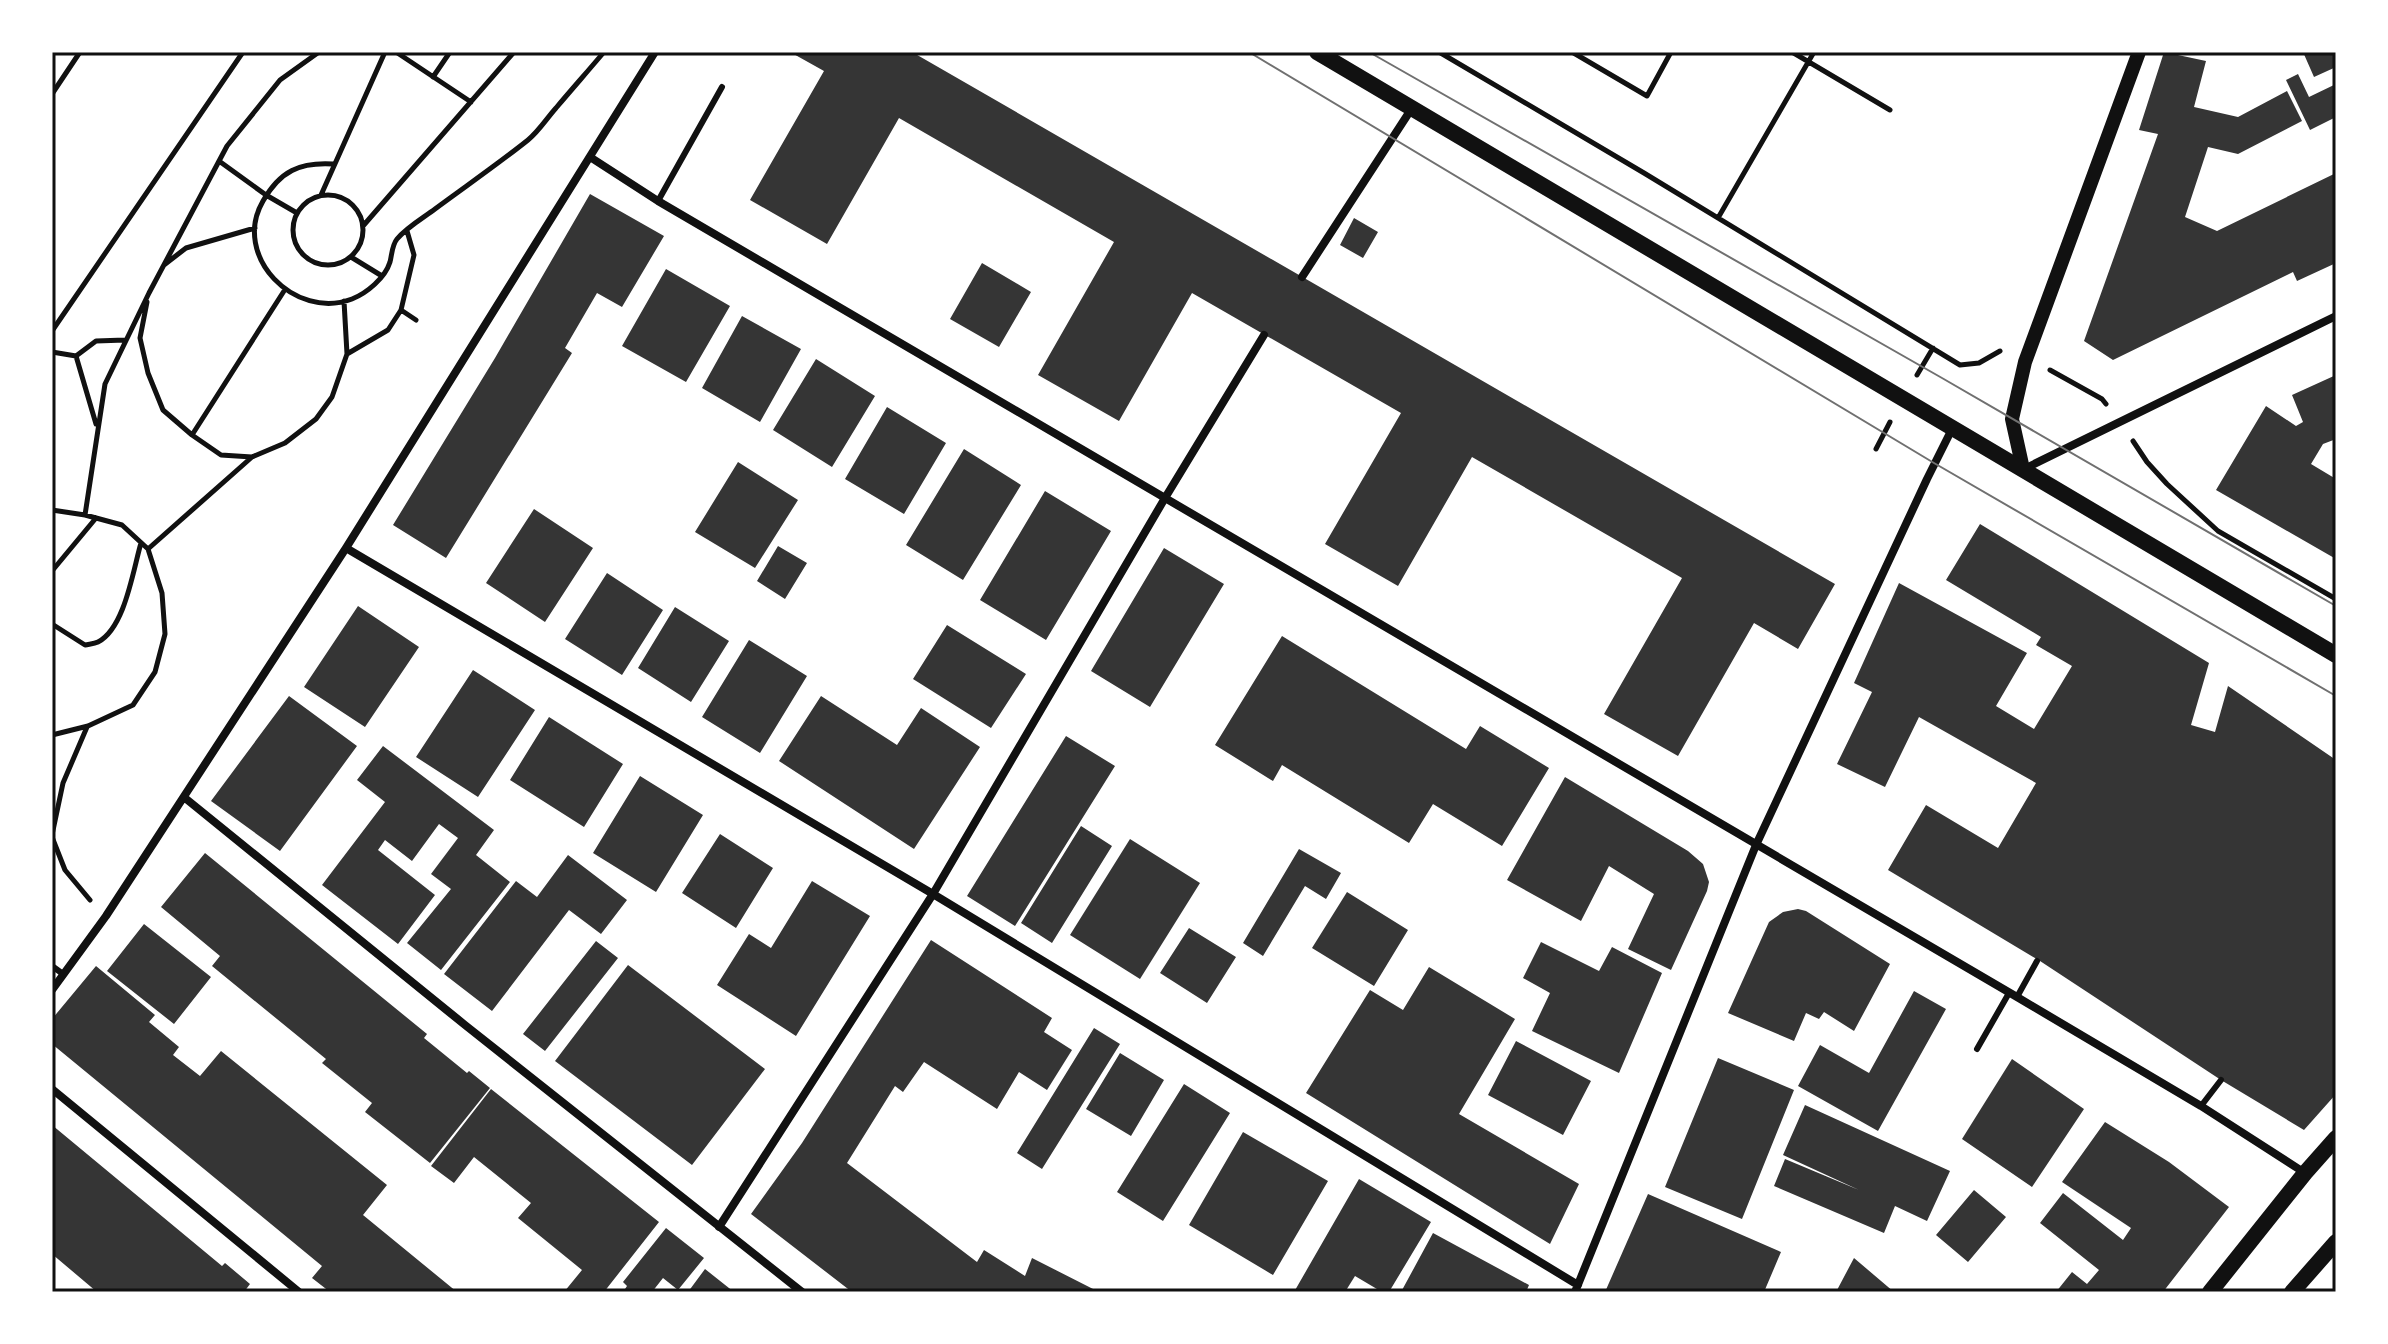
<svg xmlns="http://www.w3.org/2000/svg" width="2388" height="1344" viewBox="0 0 2388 1344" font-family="Overpass,sans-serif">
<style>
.building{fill:#353535}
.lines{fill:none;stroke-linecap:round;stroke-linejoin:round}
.path{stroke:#111;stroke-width:5}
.service{stroke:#111;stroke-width:6}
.minor{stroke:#111;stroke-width:8}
.tertiary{stroke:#111;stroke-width:14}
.secondary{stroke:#111;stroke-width:16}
.tram{stroke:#707070;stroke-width:2}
.neatline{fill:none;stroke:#111;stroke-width:3}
</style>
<rect width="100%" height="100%" fill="#fff"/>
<path class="building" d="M790,52H912L1835,584L1798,649L1754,623L1678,756L1604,714L1682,578L1472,457L1398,586L1325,544L1401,413L1192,293L1119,421L1038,375L1114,242L899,118L827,244L750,200L824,71Z
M2164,52L2206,61L2194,107L2238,117L2287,91L2302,121L2238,154L2208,147L2185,217L2217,231L2336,173V263L2297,281L2293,272L2113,360L2084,341L2158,134L2139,130Z
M2303,52H2336V67L2314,77Z
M2298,74L2309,97L2336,84V117L2310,130L2286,80Z
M590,194L664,236L622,307L597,293L565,348L572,353L446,558L393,525L495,358Z
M1354,218L1378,232L1363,258L1340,245Z
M982,263L1031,292L999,347L950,319Z
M666,269L730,306L686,382L622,346Z
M742,316L801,349L760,422L702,388Z
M816,359L875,396L832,467L773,430Z
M2336,375V439L2323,444L2311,464L2336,479V559L2216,490L2266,406L2296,426L2303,422L2292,395Z
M887,407L946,443L904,514L845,479Z
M964,449L1021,485L963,580L906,545Z
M738,462L798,500L755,568L695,532Z
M1045,491L1111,531L1046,640L980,600Z
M534,509L593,548L545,622L486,583Z
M1980,524L2209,663L2191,725L2215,732L2228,686L2336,760V1094L2304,1130L2221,1080L2040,961L1888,870L1926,805L1998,848L2036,783L1919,717L1885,787L1837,764L1872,692L1854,683L1899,583L2027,653L1996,706L2034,729L2072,666L2036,645L2041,637L1946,580Z
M778,546L807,563L785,599L757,581Z
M1164,548L1224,584L1150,707L1091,671Z
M607,573L663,610L622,675L565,639Z
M358,606L419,647L365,727L304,687Z
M675,607L729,641L691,702L638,668Z
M947,625L1026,674L991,728L913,679Z
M1282,636L1466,749L1480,726L1549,768L1502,846L1433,804L1409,843L1282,765L1273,781L1215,745Z
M749,640L807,676L760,753L702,717Z
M473,670L535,710L478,797L416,757Z
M289,696L357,746L280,851L211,801Z
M821,696L897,745L921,708L980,747L914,849L779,761Z
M549,717L623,764L584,827L510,780Z
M1066,736L1115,766L1015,926L967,896Z
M383,746L494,830L476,855L510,882L441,970L407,943L451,889L431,874L458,838L439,824L412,861L385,840L378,850L435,895L398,944L322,885L385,802L357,780Z
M640,776L703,815L656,892L593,853Z
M1565,777L1688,851L1703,864L1709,882L1707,891L1671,970L1628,949L1654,894L1609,866L1581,921L1507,880Z
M1081,826L1112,846L1052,943L1021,923Z
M720,834L773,868L736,928L682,893Z
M1130,839L1200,883L1140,979L1070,935Z
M1299,849L1341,873L1326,899L1305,886L1263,956L1243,943Z
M205,853L427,1034L424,1038L467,1073L469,1071L490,1088L430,1163L365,1112L372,1103L322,1063L326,1059L212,966L220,956L161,907Z
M568,855L627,900L601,934L569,910L492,1011L444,974L516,881L537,897Z
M812,881L870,916L796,1036L717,985L749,934L771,948Z
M1347,892L1408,930L1374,986L1312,948Z
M1798,909L1806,911L1890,964L1854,1031L1824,1012L1819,1019L1806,1013L1794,1041L1728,1013L1769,922L1783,912Z
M144,924L211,977L174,1024L107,971Z
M1189,928L1236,957L1207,1003L1160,973Z
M931,940L1052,1018L1044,1032L1072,1050L1047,1090L1019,1072L997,1109L924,1062L903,1092L895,1086L847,1163L977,1262L984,1250L1025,1276L1032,1258L1099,1292H852L751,1214L802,1143Z
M596,941L618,958L545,1051L523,1034Z
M1541,942L1599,971L1612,947L1662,973L1619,1073L1532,1031L1550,993L1523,978Z
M628,965L765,1069L692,1165L555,1061Z
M96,966L155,1015L149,1022L179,1047L173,1055L200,1076L221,1051L387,1185L363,1215L457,1292H330L312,1278L322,1266L52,1044V1019Z
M1429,967L1515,1019L1459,1114L1579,1184L1550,1244L1306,1093L1370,990L1403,1010Z
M1914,991L1946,1009L1878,1131L1798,1086L1820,1045L1869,1073Z
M1094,1028L1120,1044L1042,1169L1017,1153Z
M1516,1041L1591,1081L1563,1135L1488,1095Z
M1120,1053L1164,1080L1131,1136L1086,1109Z
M1718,1058L1794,1090L1742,1219L1665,1187Z
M2012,1059L2084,1109L2032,1187L1962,1139Z
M1184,1084L1230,1113L1163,1221L1117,1192Z
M491,1089L659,1222L604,1292H564L582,1270L518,1218L531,1203L474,1157L454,1183L431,1166Z
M1805,1105L1950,1171L1927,1221L1895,1206L1884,1233L1774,1186L1785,1159L1859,1190L1783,1155Z
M2105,1122L2169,1162L2229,1207L2163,1292H2056L2072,1272L2087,1284L2099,1270L2040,1223L2063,1193L2123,1240L2131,1228L2062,1182Z
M52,1125L222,1266L225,1263L250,1284L244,1292H97L52,1254Z
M1243,1132L1328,1181L1273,1275L1189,1225Z
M1359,1179L1431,1222L1389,1292H1382L1355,1276L1345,1292H1294Z
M1974,1190L2006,1217L1968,1262L1936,1235Z
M1648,1194L1781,1252L1764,1292H1605Z
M666,1228L704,1258L678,1290L663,1278L652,1292H623L627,1286L623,1282Z
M1433,1233L1529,1285L1526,1292H1401Z
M1854,1258L1894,1292H1836Z
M705,1269L734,1292H688Z"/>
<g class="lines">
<path class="path" d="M396,52L471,102
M1439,52L1644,173L1960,365L1979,363L2000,351
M1572,52L1647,96L1671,52
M1792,52L1890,110
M433,77L450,52
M52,94L80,52
M219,161L266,195L297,213
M333,164C300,162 280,171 263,201C231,256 295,321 352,299C367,293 385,278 390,262C392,254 392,245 397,239C407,227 423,218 435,209C466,186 498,164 528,140C539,131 547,118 556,108C572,89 588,71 604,52
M293 230a35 35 0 1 1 70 0a35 35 0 1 1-70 0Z
M321,195L385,52
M1718,218L1814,52
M363,226L514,52
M351,257L382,276
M164,265L186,248L255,228
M147,302L140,338L148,373L163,410L192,435L221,455L252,457L285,443L316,419L332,397L347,354L344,301
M401,310L416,320
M52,331L243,52
M52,352L76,356L96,341L125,340
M347,354L388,330L401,310L414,255L407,231
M76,356L96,424
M2050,370L2102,399L2106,404
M1917,375L1933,348
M192,435L284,291
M2133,441L2147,462L2167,484L2218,531L2336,599
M1876,449L1890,422
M52,510L85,515L122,525L148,549L162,593L165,634L155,672L133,705L88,726L52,735
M85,515L105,384L149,293L227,146L280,80L319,52
M148,549L252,457
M52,571L96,518
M52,624L85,645C89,644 94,644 98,642C125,628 133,570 141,543
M52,835L63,783L87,727
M52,837L65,870L90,900"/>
<path class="service" d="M658,201L722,87
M52,966L63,974
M2017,997L2037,961
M1977,1049L2009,993
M2201,1106L2221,1080"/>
<path class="minor" d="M590,157L658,201L2017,997L2201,1106L2305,1173
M1302,277L1412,108
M2024,469L2336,316
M346,548L933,894L1578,1285
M185,798L465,1025L802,1292
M52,990L106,916L346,548L655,52
M52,1089L299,1292
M719,1227L933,894L1165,498L1264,335
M1575,1292L1756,845L1927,479L1952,429"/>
<path class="tertiary" d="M2023,469L2012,419L2025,362L2139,52"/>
<path class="secondary" d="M1317,52L2336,655
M2210,1292L2305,1173L2336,1138
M2292,1292L2336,1242"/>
<path class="tram" d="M1249,52L1934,463L2336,696
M1369,52L1942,378L2336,606"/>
</g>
<rect width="2388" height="1344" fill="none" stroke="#ffffff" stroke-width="108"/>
<rect x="54" y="54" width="2280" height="1236" class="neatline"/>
</svg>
